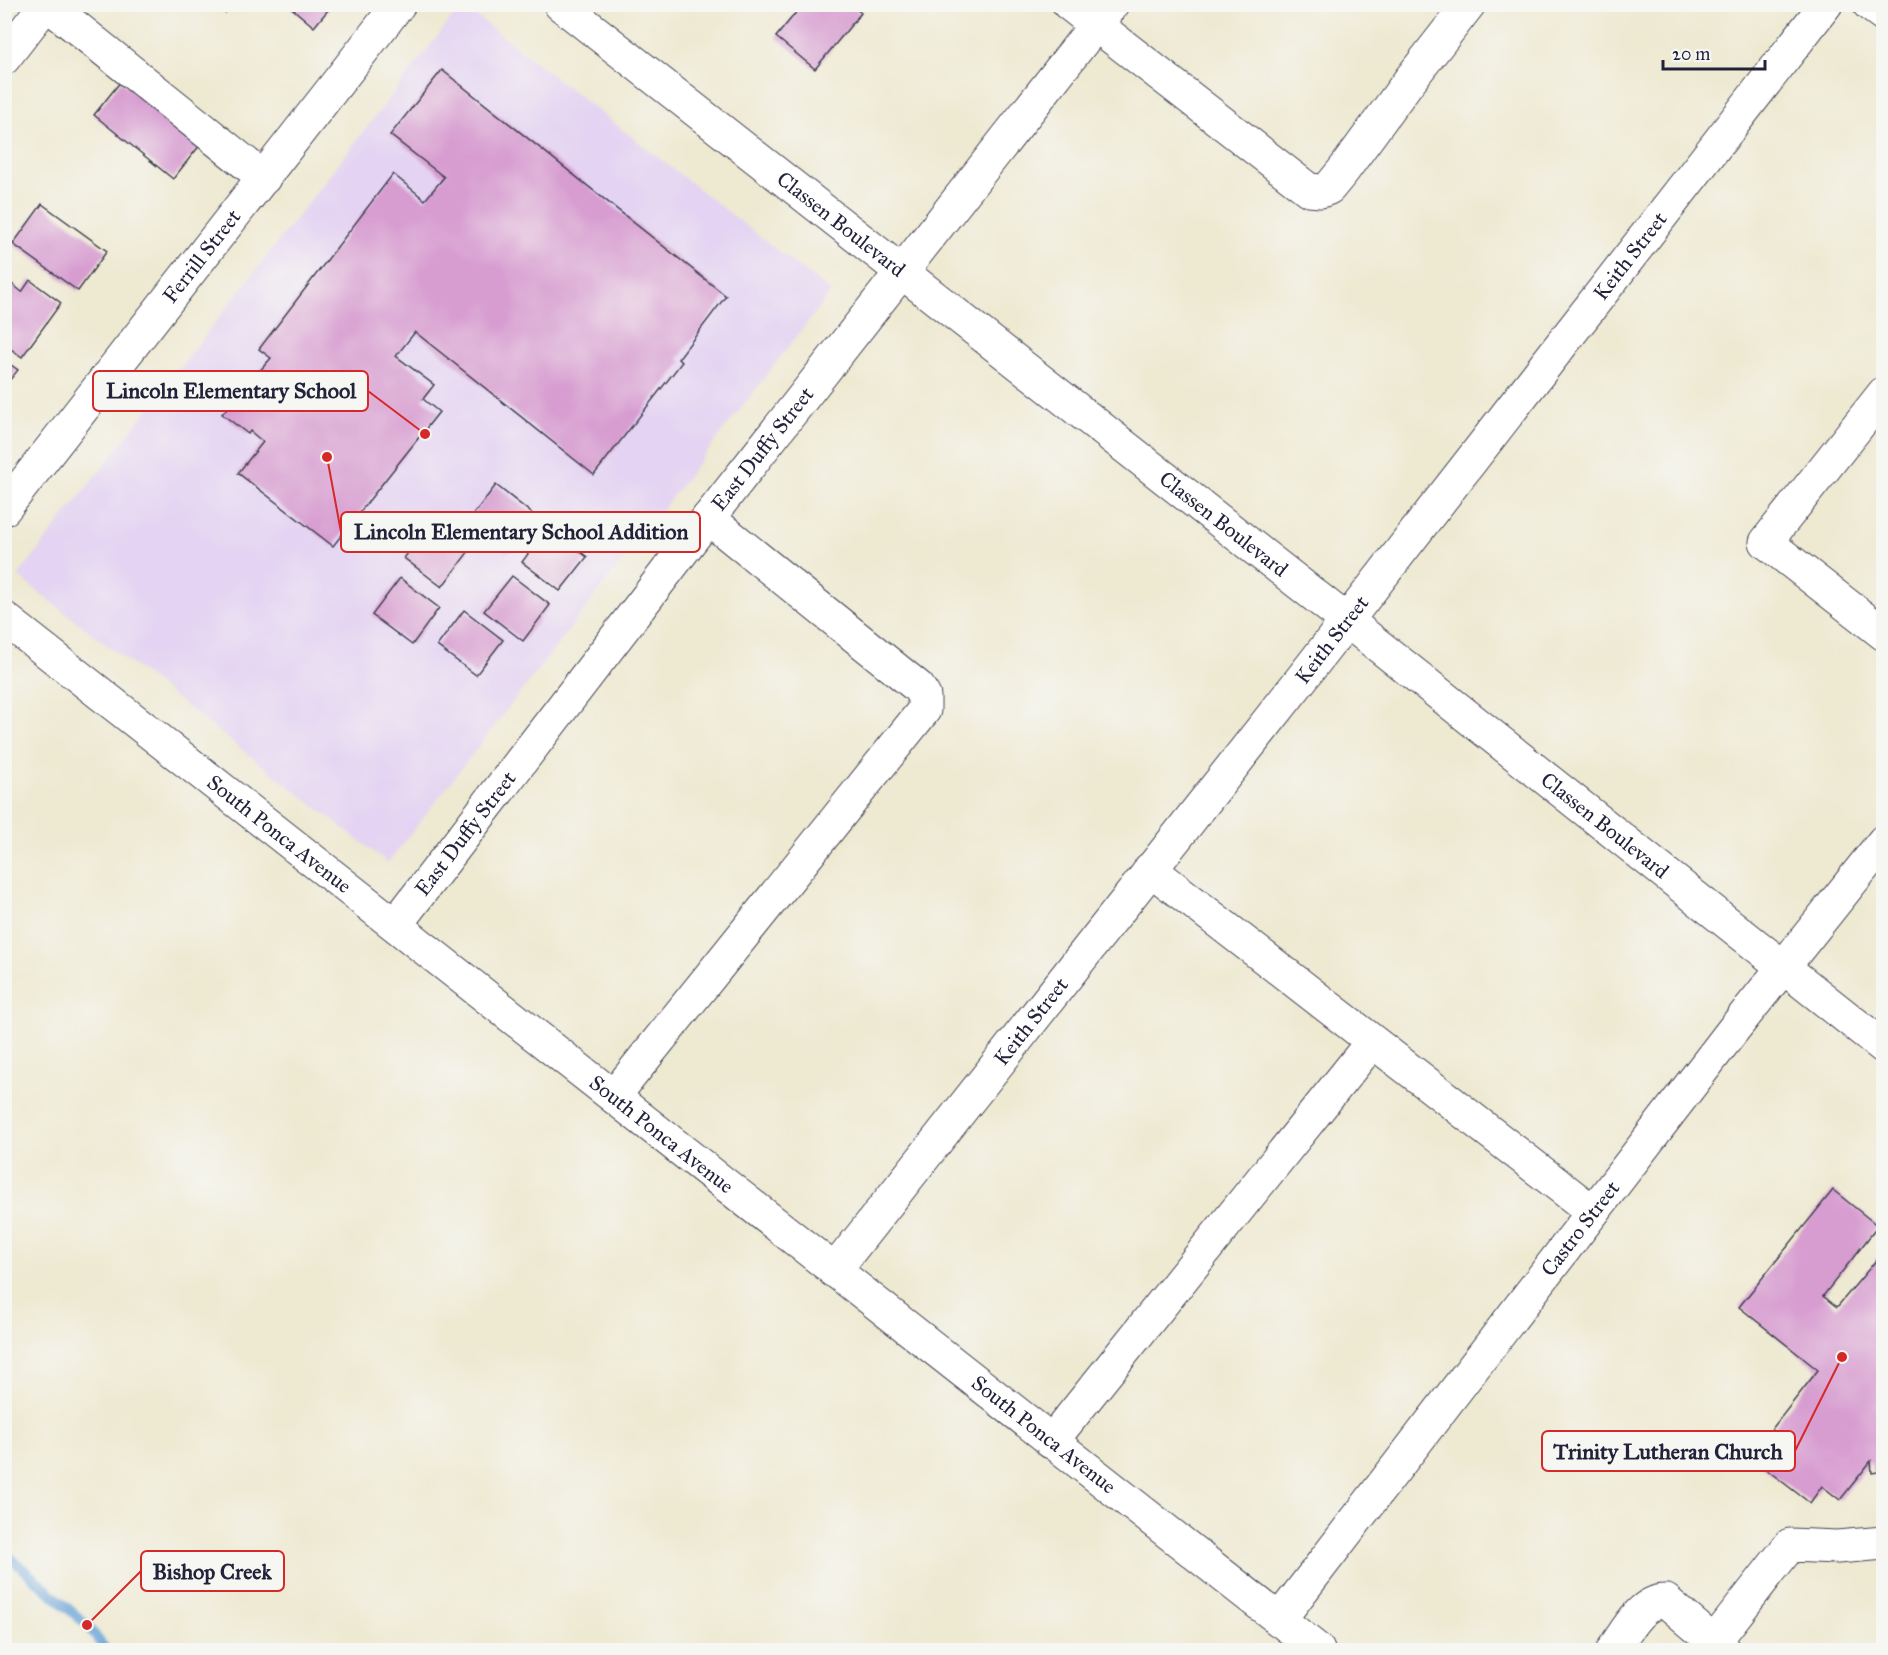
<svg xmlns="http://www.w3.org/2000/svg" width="1888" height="1655" viewBox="0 0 1888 1655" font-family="'IM FELL Great Primer',serif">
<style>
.built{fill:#e4d3f2}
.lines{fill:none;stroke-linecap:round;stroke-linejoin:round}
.stream{stroke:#67a3d8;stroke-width:10}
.building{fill:#d79cd0}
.minor-casing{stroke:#414052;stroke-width:35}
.major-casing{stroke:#414052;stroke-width:35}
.minor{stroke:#fff;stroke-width:33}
.major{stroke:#fff;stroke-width:33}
.labels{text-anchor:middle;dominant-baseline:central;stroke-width:4.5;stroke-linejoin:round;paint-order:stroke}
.street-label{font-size:21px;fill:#22223b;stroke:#f6f6f2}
.leader{fill:none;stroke:#d62828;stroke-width:2}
.callout-dot{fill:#d62828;stroke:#f6f6f2;stroke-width:2}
.callout{fill:#f6f6f2;stroke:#d62828;stroke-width:2}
.callout-label{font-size:22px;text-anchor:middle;font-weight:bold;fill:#22223b}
</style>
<rect width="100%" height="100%" fill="#f6f6f2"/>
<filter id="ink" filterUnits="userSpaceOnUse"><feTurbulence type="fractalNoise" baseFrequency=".0167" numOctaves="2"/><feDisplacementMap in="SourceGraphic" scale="12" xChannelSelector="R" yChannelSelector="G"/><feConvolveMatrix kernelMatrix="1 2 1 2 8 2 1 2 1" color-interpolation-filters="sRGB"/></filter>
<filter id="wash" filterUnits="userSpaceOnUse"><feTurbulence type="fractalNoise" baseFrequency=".008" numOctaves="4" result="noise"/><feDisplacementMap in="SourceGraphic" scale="24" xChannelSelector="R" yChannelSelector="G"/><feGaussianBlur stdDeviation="1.35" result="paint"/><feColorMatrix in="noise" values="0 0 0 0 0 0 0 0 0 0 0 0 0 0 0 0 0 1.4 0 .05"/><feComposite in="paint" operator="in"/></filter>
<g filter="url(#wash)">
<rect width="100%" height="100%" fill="#eee9d1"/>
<path class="built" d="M462,5L831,292L388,863L18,576Z"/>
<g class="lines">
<path class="stream" d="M4,1552L87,1625L106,1650"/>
</g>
<g id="blocks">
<path class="building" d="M215,4H232L225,13Z
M287,4H333L314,27Z
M803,4H851L861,13L815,69L776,37Z
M442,70L726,296L678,359L682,362L594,475L415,332L396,356L434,385L423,399L439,412L333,546L238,473L263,442L250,431L248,434L222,414L271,358L259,349L393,174L425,200L444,177L390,135Z
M121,81L200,145L173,179L94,115Z
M42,204L107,251L78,291L13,244Z
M7,280L22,292L30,280L61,303L22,357L4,344V283Z
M4,360L18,370L4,387Z
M496,485L535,516L507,552L468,521Z
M432,522L469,551L442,587L404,558Z
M548,527L587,557L560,591L522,562Z
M512,576L550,605L523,641L484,611Z
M400,578L439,608L412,645L372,615Z
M464,610L503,640L476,675L437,646Z
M1833,1190L1878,1226L1823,1296L1837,1307L1884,1251V1471L1872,1473L1871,1461L1840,1500L1822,1486L1810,1503L1750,1457L1818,1370L1739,1307Z"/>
</g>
</g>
<g filter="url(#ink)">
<use href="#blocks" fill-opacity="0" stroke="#414052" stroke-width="1.5"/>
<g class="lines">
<g class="minor-casing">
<g id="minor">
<path d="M47,4L264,178"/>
<path d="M1069,4L1309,190L1321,191L1329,188L1343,171L1409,81L1469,4"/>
<path d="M1869,4L1884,15"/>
<path d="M4,58L46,4"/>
<path d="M1884,393L1766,542L1884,634"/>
<path id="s1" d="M4,509L399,4"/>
<path id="s2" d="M4,618L1318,1650"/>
<path d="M1150,869L1593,1212"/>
<path id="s3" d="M396,924L691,540L1112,4"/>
<path d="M614,1096L924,710V696L918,687L708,518"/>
<path id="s4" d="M834,1271L1303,677L1826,4"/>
<path d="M1051,1442L1372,1042"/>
<path id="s5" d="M1279,1620L1733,1030L1884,841"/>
<path d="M1613,1650C1625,1633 1641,1600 1666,1601L1714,1642"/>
<path d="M1724,1650L1714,1642L1790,1545L1837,1547L1884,1543"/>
</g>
</g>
<g class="major-casing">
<g id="major">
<path id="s6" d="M560,4L1346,620L1884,1047"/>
</g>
</g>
<use href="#minor" class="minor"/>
<use href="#major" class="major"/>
</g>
</g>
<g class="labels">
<g class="street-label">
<text stroke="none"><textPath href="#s6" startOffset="357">Classen Boulevard</textPath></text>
<text stroke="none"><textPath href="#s4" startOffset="1290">Keith Street</textPath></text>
<text stroke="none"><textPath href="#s1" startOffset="321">Ferrill Street</textPath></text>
<text stroke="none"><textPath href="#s3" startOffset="600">East Duffy Street</textPath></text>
<text stroke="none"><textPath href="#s6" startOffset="843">Classen Boulevard</textPath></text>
<text stroke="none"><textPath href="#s4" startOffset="804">Keith Street</textPath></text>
<text stroke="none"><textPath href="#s6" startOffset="1329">Classen Boulevard</textPath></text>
<text stroke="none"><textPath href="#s2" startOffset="350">South Ponca Avenue</textPath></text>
<text stroke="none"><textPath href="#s3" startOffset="114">East Duffy Street</textPath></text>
<text stroke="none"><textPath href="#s4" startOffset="318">Keith Street</textPath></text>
<text stroke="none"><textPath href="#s2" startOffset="836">South Ponca Avenue</textPath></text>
<text stroke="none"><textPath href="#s5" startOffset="494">Castro Street</textPath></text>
<text stroke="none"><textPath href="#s2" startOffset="1322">South Ponca Avenue</textPath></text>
</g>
</g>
<path class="leader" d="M425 434L368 391M327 457L341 532M1842 1357L1795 1451M87 1625L141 1571"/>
<g class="callout-dot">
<circle cx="425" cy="434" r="6"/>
<circle cx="327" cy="457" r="6"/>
<circle cx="1842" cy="1357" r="6"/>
<circle cx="87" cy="1625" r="6"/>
</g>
<g class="callout">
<rect x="93" y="371" width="275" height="40" rx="6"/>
<rect x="341" y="512" width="359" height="40" rx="6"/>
<rect x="1542" y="1431" width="253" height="40" rx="6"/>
<rect x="141" y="1551" width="143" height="40" rx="6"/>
</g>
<g class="callout-label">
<text x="231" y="398">Lincoln Elementary School</text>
<text x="521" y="539">Lincoln Elementary School Addition</text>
<text x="1668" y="1459">Trinity Lutheran Church</text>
<text x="212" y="1579">Bishop Creek</text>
</g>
<rect width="1888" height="1655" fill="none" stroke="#f6f6f2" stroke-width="24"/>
<path d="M1663 60v9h102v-9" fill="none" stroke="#22223b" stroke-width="3"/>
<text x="1672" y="60" font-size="18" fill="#22223b" stroke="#f6f6f2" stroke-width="4.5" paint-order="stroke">20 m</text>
</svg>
